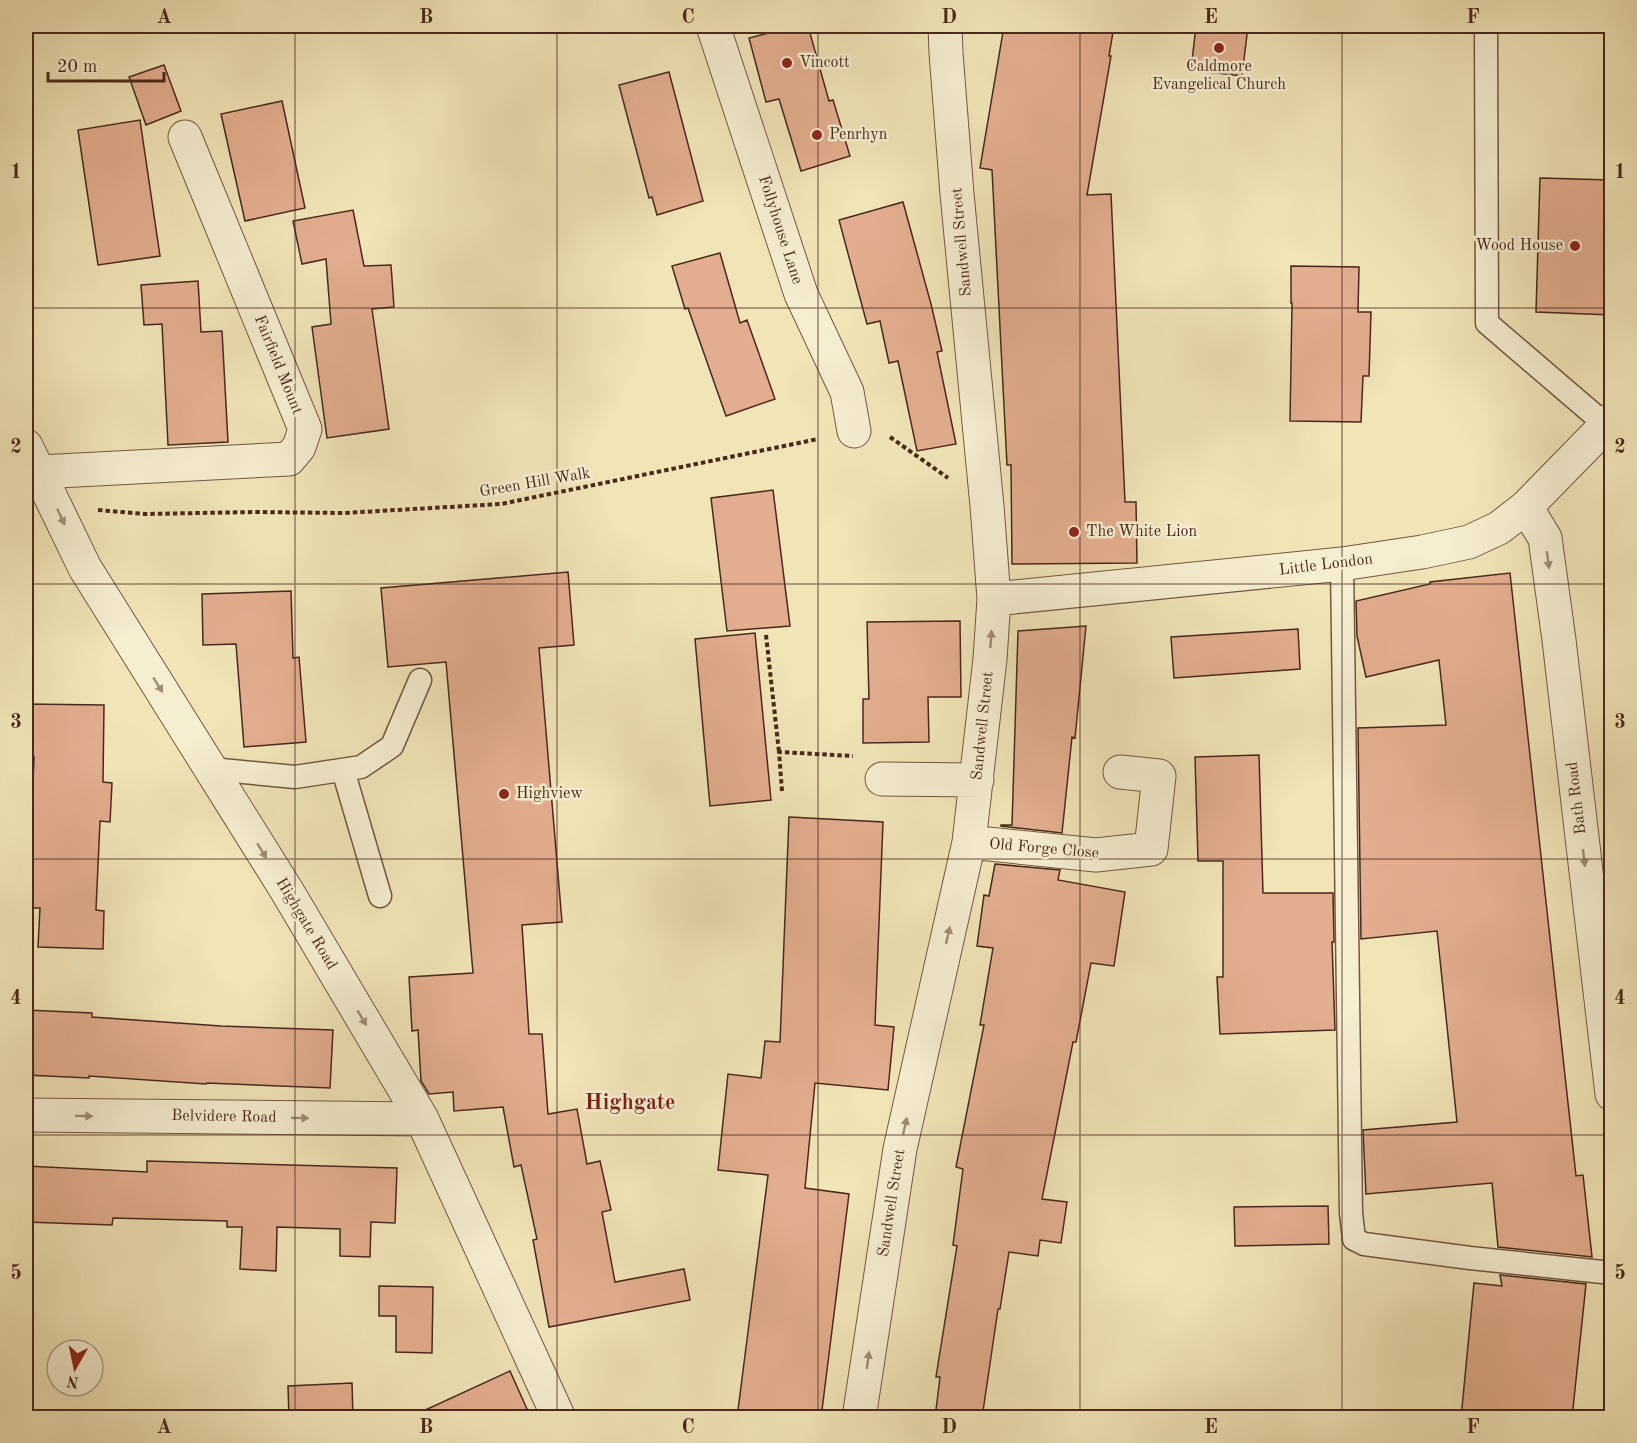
<svg xmlns="http://www.w3.org/2000/svg" width="1637" height="1443" viewBox="0 0 1637 1443" font-family="'Old Standard TT',serif">
<style>
.building{fill:#e3ae8f;stroke:#48291b;stroke-width:1.5}
.lines{fill:none;stroke-linecap:round;stroke-linejoin:round}
.service-casing{stroke:#725842;stroke-width:25}
.minor-casing{stroke:#725842;stroke-width:35}
.path{stroke:#48291b;stroke-width:4;stroke-dasharray:4.5 3;stroke-linecap:butt}
.service{stroke:#f6eed1;stroke-width:22}
.minor{stroke:#f6eed1;stroke-width:33}
.oneway{fill:#9f8c76}
.grid{fill:none;stroke:#48291b;stroke-width:1.5;stroke-opacity:0.55}
.poi-dot{fill:#8f2418;stroke:#f6eed1;stroke-width:2}
.labels{text-anchor:middle;dominant-baseline:central;stroke-width:5;stroke-linejoin:round;paint-order:stroke}
.poi-label{font-size:16px;fill:#48291b;stroke:#f6eed1;text-anchor:start}
.street-label{font-size:16px;fill:#48291b;stroke:#f6eed1}
.district-label{font-size:22px;font-weight:bold;fill:#7a1f14;stroke:#f6eed1}
.neatline{fill:none;stroke:#48291b;stroke-width:2}
.grid-label{font-size:20px;text-anchor:middle;font-weight:bold;fill:#48291b}
</style>
<rect width="100%" height="100%" fill="#f1e5b8"/>
<filter id="stains"><feTurbulence type="fractalNoise" baseFrequency=".00333" numOctaves="4"/><feColorMatrix values="0 0 0 0 .2 0 0 0 0 .09 0 0 0 0 .02 0 0 0 .5 -.17"/></filter>
<radialGradient id="worn" r=".72"><stop offset=".6" stop-color="#630" stop-opacity="0"/><stop offset="1" stop-color="#630" stop-opacity=".3"/></radialGradient>
<path class="building" d="M797,26H808L829,101L833,100L850,156L801,171L779,99L766,102L749,38Z
M1004,26H1114L1109,56H1111L1087,195L1111,194L1125,502H1136L1137,563L1012,564L1011,465H1007L992,170L980,168Z
M1196,26H1248L1242,76L1191,70Z
M164,65L181,111L146,125L129,77Z
M669,72L703,201L657,215L652,197L649,198L619,85Z
M282,101L305,208L245,221L221,114Z
M140,120L160,256L98,265L78,130Z
M1540,178L1611,180V315L1536,312Z
M903,202L931,304L942,351L937,352L956,444L917,451L898,361L889,363L880,321L867,324L839,220Z
M353,210L364,266L391,265L394,307L372,309L389,429L327,438L312,327L331,324L326,259L302,264L293,221Z
M720,253L740,323L747,320L775,399L726,416L688,308L685,309L672,266Z
M1291,266L1359,267L1358,312H1371L1369,376H1363L1361,422L1290,421L1292,303H1291Z
M198,281L201,332L222,331L228,442L168,445L162,324L144,325L141,285Z
M773,490L790,626L727,631L711,498Z
M568,572L574,645L539,648L562,922L522,925L529,1034H542L548,1114L577,1109L587,1164L600,1161L611,1210L602,1212L615,1282L684,1269L690,1300L549,1327L533,1240L537,1239L521,1165L514,1167L503,1107L454,1111L453,1092L429,1094L421,1081L418,1030L412,1031L409,977L473,973L446,662L388,667L381,588Z
M1510,573L1576,1176L1583,1175L1592,1257L1498,1247L1492,1183L1366,1194L1363,1130L1457,1122L1437,931L1361,939L1358,728L1446,725L1439,660L1366,677L1357,636L1356,601L1430,584V582Z
M291,591L293,658L299,657L306,742L244,747L236,644L203,645L202,594Z
M960,621L961,697H928L929,742L863,743V699H869L867,622Z
M1086,626L1075,738L1072,737L1062,833L1001,826V825H1012L1018,631Z
M1298,629L1300,669L1174,678L1171,637Z
M755,633L771,800L710,806L695,639Z
M26,704L104,705L103,782L112,783L110,822L100,821L96,910L104,911L103,949L38,947L40,908H26V867H27L28,831H31L34,757H26Z
M1259,755L1263,893H1333L1334,942H1332L1335,1030L1220,1034L1217,977H1223V861H1198L1195,757Z
M789,817L883,822L875,1025L894,1027L888,1090L815,1083L805,1188L849,1194L821,1418H737L768,1175L718,1170L728,1074L761,1078L765,1041L780,1042Z
M995,864L1060,870L1058,880L1125,892L1114,966L1091,963L1076,1042H1073L1042,1199L1067,1202L1061,1243L1040,1240L1038,1256L1009,1252L1000,1309H998L982,1418H935L940,1377H936L957,1246L953,1245L963,1169L956,1167L984,1025H980L993,948L977,946L984,895L989,896Z
M26,1010L92,1013V1017L221,1026L333,1030L330,1088L207,1083L206,1084L89,1076V1078L26,1075Z
M147,1161L397,1168L395,1223L371,1222L370,1257L340,1256V1229L277,1227L276,1271L240,1269L242,1227H227V1221L113,1218L112,1225L26,1222V1166L147,1172Z
M1328,1206L1329,1244L1235,1246L1234,1207Z
M1500,1275L1586,1284L1572,1418H1461L1474,1283L1502,1286Z
M379,1286L433,1287L432,1353L396,1352V1316H379Z
M510,1371L531,1418H408Z
M352,1383L353,1418H289L288,1386Z"/>
<g class="lines">
<g class="service-casing">
<path id="service" d="M1486,26L1487,323L1606,425
M1342,564L1351,1213L1354,1239L1364,1244L1470,1258L1612,1273
M211,769L295,777L361,767L392,746L420,680
M343,770L380,896"/>
</g>
<g class="minor-casing">
<path id="minor" d="M713,26L801,294L847,392L854,431
M26,446L85,568L287,891L422,1119L559,1418
M39,472L289,459L299,447L305,429L185,137
M1526,507L1545,538L1559,640L1612,1094
M994,599L1342,564L1422,552L1469,542L1499,528L1526,507L1612,419
M882,779L977,780
M969,842L1096,855L1151,849L1159,776L1120,772
M26,1115L422,1119
M859,1418L900,1149L969,842L990,659L994,599L987,506L957,194L946,53L945,26"/>
</g>
<path class="path" d="M890,437L948,478
M98,510L145,514L255,512L344,513L501,504L818,439
M766,635L779,752
M782,791L779,752L853,756"/>
<use href="#service" class="service"/>
<use href="#minor" class="minor"/>
</g>
<defs><path id="oneway-solid" d="M-6-.8H1V-3.2L6.5 0L1 3.2V.8H-6Z" transform="scale(1.5)"/></defs>
<g class="oneway">
<use href="#oneway-solid" transform="translate(61 517) rotate(65)"/>
<use href="#oneway-solid" transform="translate(1548 560) rotate(82)"/>
<use href="#oneway-solid" transform="translate(991 639) rotate(-86)"/>
<use href="#oneway-solid" transform="translate(158 685) rotate(58)"/>
<use href="#oneway-solid" transform="translate(262 851) rotate(58)"/>
<use href="#oneway-solid" transform="translate(1584 858) rotate(83)"/>
<use href="#oneway-solid" transform="translate(948 935) rotate(-77)"/>
<use href="#oneway-solid" transform="translate(362 1018) rotate(59)"/>
<use href="#oneway-solid" transform="translate(84 1116) rotate(1)"/>
<use href="#oneway-solid" transform="translate(300 1118) rotate(1)"/>
<use href="#oneway-solid" transform="translate(905 1126) rotate(-77)"/>
<use href="#oneway-solid" transform="translate(868 1360) rotate(-82)"/>
</g>
<path class="grid" d="M295,26V1418M557,26V1418M818,26V1418M1080,26V1418M1342,26V1418M26,308H1612M26,584H1612M26,859H1612M26,1135H1612"/>
<g class="poi-dot">
<circle cx="1219" cy="48" r="6"/>
<circle cx="787" cy="63" r="6"/>
<circle cx="817" cy="135" r="6"/>
<circle cx="1575" cy="246" r="6"/>
<circle cx="1074" cy="532" r="6"/>
<circle cx="504" cy="794" r="6"/>
</g>
<g class="labels">
<g class="poi-label">
<text x="799" y="63">Vincott</text>
<text x="1219" y="67" text-anchor="middle">Caldmore<tspan x="1219" dy="18">Evangelical Church</tspan></text>
<text x="829" y="135">Penrhyn</text>
<text x="1563" y="246" text-anchor="end">Wood House</text>
<text x="1086" y="532">The White Lion</text>
<text x="516" y="794">Highview</text>
</g>
<g class="street-label">
<text transform="translate(780 230) rotate(72)">Follyhouse Lane</text>
<text transform="translate(962 242) rotate(-95)">Sandwell Street</text>
<text transform="translate(278 365) rotate(68)">Fairfield Mount</text>
<text transform="translate(535 483) rotate(-10)">Green Hill Walk</text>
<text transform="translate(1326 565) rotate(-7)">Little London</text>
<text transform="translate(983 726) rotate(-84)">Sandwell Street</text>
<text transform="translate(1577 798) rotate(-97)">Bath Road</text>
<text transform="translate(1044 849) rotate(5)">Old Forge Close</text>
<text transform="translate(306 924) rotate(59)">Highgate Road</text>
<text transform="translate(224 1117) rotate(1)">Belvidere Road</text>
<text transform="translate(892 1203) rotate(-81)">Sandwell Street</text>
</g>
<g class="district-label">
<text x="630" y="1103">Highgate</text>
</g>
</g>
<rect width="1637" height="1443" fill="none" stroke="#f1e5b8" stroke-width="66"/>
<g transform="translate(75 1368) rotate(189)"><circle r="28" fill="#f6eed1" stroke="#b09f88" stroke-width="1.5"/>
<path d="M0-4.5L10 22L0 15L-10 22Z" fill="#8f2418"/>
<text y="-9" font-size="16" font-weight="bold" text-anchor="middle" fill="#48291b">N</text>
</g>
<path d="M48 72v9h116v-9" fill="none" stroke="#48291b" stroke-width="3"/>
<text x="57" y="72" font-size="18" fill="#48291b" stroke="#f6eed1" stroke-width="4.5" paint-order="stroke">20 m</text>
<rect x="33" y="33" width="1571" height="1377" class="neatline"/>
<g class="grid-label">
<text x="164" y="23">A</text>
<text x="426" y="23">B</text>
<text x="688" y="23">C</text>
<text x="949" y="23">D</text>
<text x="1211" y="23">E</text>
<text x="1473" y="23">F</text>
<text x="16" y="178">1</text>
<text x="1620" y="178">1</text>
<text x="16" y="453">2</text>
<text x="1620" y="453">2</text>
<text x="16" y="728">3</text>
<text x="1620" y="728">3</text>
<text x="16" y="1004">4</text>
<text x="1620" y="1004">4</text>
<text x="16" y="1279">5</text>
<text x="1620" y="1279">5</text>
<text x="164" y="1433">A</text>
<text x="426" y="1433">B</text>
<text x="688" y="1433">C</text>
<text x="949" y="1433">D</text>
<text x="1211" y="1433">E</text>
<text x="1473" y="1433">F</text>
</g>
<rect width="100%" height="100%" filter="url(#stains)"/>
<rect width="100%" height="100%" fill="url(#worn)"/>
</svg>
